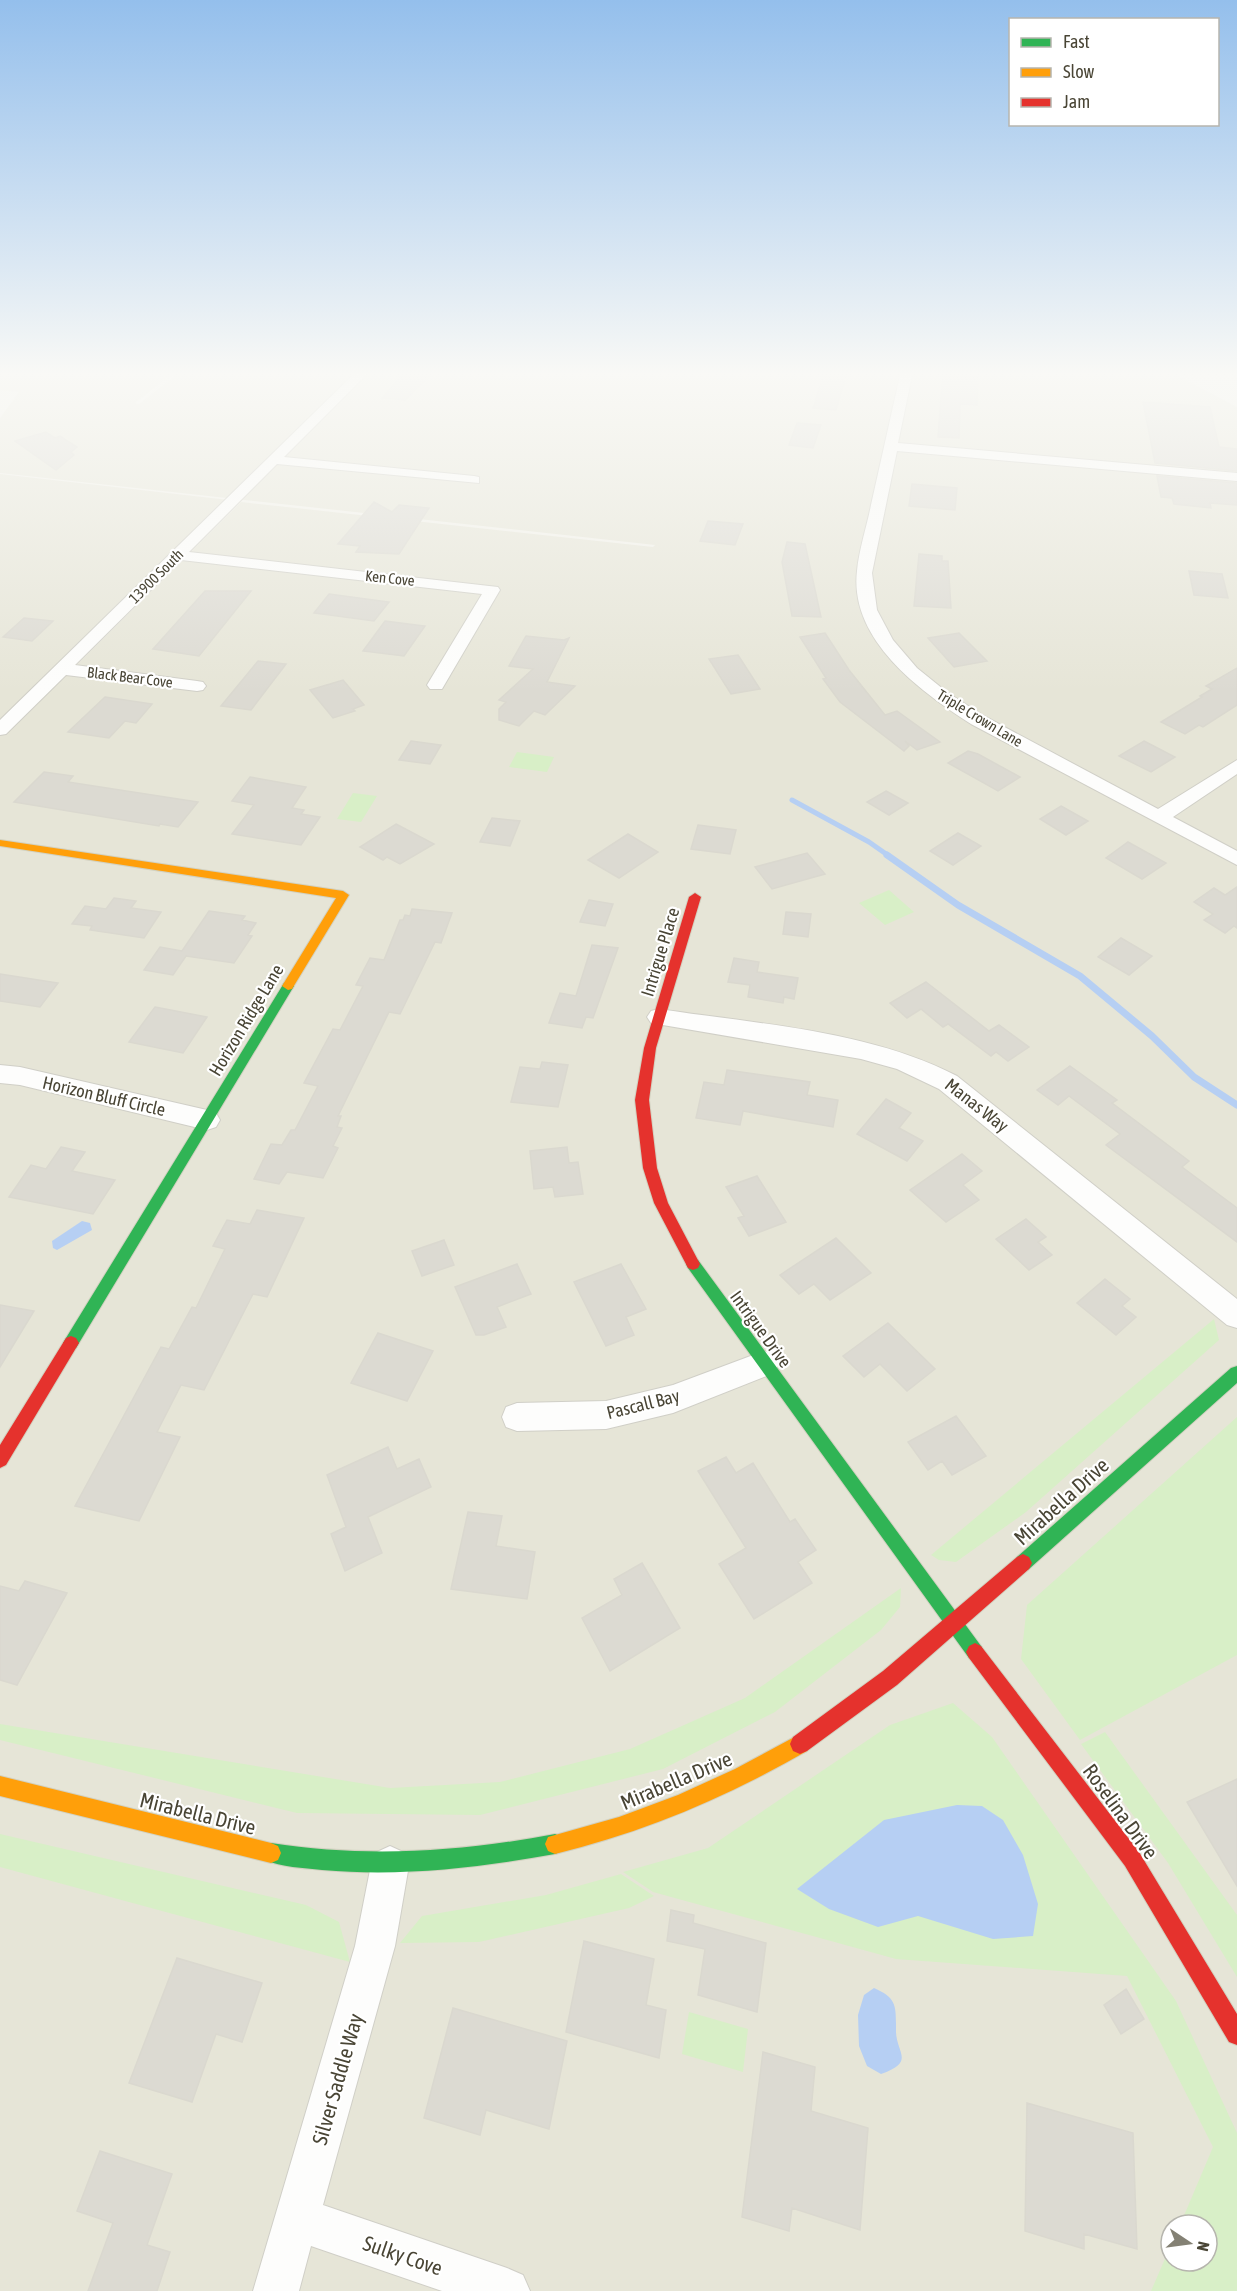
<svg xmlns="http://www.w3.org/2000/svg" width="1237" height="2291" viewBox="0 0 1237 2291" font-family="'Asap Condensed',sans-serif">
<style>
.residential{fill:#e6e5d7;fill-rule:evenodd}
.green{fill:#d8efc7}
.water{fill:#b6cff3}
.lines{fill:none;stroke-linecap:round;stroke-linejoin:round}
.stream-far1{stroke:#b6cff3;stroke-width:5}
.stream{stroke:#b6cff3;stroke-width:7}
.building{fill:#dcdad2;stroke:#dad8cf;stroke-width:1.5}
.street-casing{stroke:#d0cfc7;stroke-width:2}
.fast-casing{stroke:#d2d1c0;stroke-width:2}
.slow-casing{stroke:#d2d1c0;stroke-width:2}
.jam-casing{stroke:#d2d1c0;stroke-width:2}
.street{fill:#fdfdfc;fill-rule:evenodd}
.fast{fill:#30b455;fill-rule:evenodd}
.slow{fill:#ff9f0a;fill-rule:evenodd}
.jam{fill:#e5322d;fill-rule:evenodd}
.labels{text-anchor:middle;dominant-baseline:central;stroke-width:4.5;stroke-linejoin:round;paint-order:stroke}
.far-street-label{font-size:15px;fill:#494535;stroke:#fff}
.street-label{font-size:18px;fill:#494535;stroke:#fff}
.near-street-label{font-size:21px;fill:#494535;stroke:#fff}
</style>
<rect width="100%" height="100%" fill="#f2f1ea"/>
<path class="residential" d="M0,371H176L135,403L139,404L181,371H1169L1237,407V2291H0V474L229,500L18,723L241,502L653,547L655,545L0,473V418L19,392L0,390ZM1171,2225H1207V2261H1171Z"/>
<path class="green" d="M517,752L554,757L547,772L509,767Z
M353,793L377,796L361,822L337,819Z
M889,890L914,912L885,925L859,903Z
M1214,1319L1219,1340L1026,1512L956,1562L939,1560L931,1555Z
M1237,1417V1655L1080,1740L1021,1659L1027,1605Z
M901,1588L900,1607L881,1630L775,1712L663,1769L480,1815L297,1813L0,1740V1724L390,1788L500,1782L630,1749L745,1698Z
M953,1703L992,1737L1176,2001L1237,2133V2291H1151L1171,2245V2261H1207V2225H1180L1213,2147L1127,1976L896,1959L653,1892L623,1872L708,1848L890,1725Z
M1105,1732L1237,1915V1977L1168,1863L1081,1744Z
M0,1834L306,1905L339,1922L350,1962L0,1867Z
M621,1874L654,1896L629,1908L479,1942L400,1943L422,1916L546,1895Z
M689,2012L748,2029L743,2072L682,2054Z"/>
<path class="water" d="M82,1221L90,1223L92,1230L57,1250L53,1248L52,1241Z
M957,1805L982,1806L1003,1820L1023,1855L1038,1904L1033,1936L993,1939L918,1916L878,1927L829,1909L797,1889L884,1820Z
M874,1988C897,1998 896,2006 896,2029C895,2053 917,2061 881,2074L867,2066L859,2046L858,2015L864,1995Z"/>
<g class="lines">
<path class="stream-far1" d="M792,800L869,842L889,856"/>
<path class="stream" d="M887,855L958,905L1080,976L1152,1036L1194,1077L1237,1105"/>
</g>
<path class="building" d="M405,371H434L405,400L382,398Z
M943,371H960L978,377L977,405L960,404L959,438L938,437Z
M824,373L846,375L836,410L813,408Z
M1143,402L1210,407L1219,447L1237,449V471L1155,463Z
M797,423L821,425L813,448L789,445Z
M46,432L55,438L60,436L77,447L71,452L74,455L56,470L15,441Z
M1157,476L1237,483V505L1210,503L1211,508L1174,504L1172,498L1161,497Z
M912,484L957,488L955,510L909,506Z
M374,502L392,512L399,505L429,508L399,554L356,552L360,546L338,544Z
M708,521L743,524L735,545L700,541Z
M787,542L805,544L821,617L792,616L782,562Z
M919,554L942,556V561H948L951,608L914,606Z
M1189,571L1222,574L1228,598L1194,595Z
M205,591H251L199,656L153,649Z
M329,594L389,602L374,621L314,613Z
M24,618L53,621L32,641L3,637Z
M385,621L425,626L404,656L363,651Z
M825,633L849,670L885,715L897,711L940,742L917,750L905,741L909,746L904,751L840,702L823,679L826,678L800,637Z
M959,633L987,661L954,667L928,638Z
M526,636L564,640L569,638L547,682L575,686L545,715L534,711L519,726L499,720V709L506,702L499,700L533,669L509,666Z
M738,655L760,689L731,694L709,659Z
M258,661L286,664L251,710L221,706Z
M1237,668V705L1203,727L1199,725L1185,734L1161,722L1202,697L1200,696L1212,689L1206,686Z
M343,680L364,705L353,709L355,711L333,718L310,690Z
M105,697L152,704L136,723L125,721L109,738L68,732Z
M411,741L441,745L430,764L399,760Z
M1144,741L1175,757L1151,772L1119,756Z
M968,751L978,754L1020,777L998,791L948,763Z
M44,772L73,776L68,782L198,802L178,827L160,824L159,826L14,802Z
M250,777L306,787L292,808L304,810L301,814L320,817L301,845L232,834L254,805L232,801Z
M886,791L908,803L889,815L867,802Z
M1061,806L1088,821L1066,835L1040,819Z
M492,818L520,821L510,846L480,842Z
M396,824L434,844L400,864L387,857L383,860L360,847Z
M698,825L736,830L730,854L691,849Z
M958,833L981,846L953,865L930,851Z
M628,834L658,852L619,878L588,860Z
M1128,842L1166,863L1142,879L1106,858Z
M807,853L825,874L772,889L755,867Z
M1237,887V928L1234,926L1225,933L1204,920L1213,914L1194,902L1214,888L1225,895Z
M114,898L136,901L131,908L161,912L144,938L90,930L92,926L72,924L85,906L106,909Z
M589,900L613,904L605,926L580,922Z
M412,909L452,913L441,943L435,942L400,1014L389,1012L338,1116H341L337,1127L342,1128L333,1146L338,1148L323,1178L287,1172L279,1184L254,1179L271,1144L282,1145L291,1130H295L318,1086L304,1083L333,1029L340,1030L363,986L356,985L370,958L384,960L400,920H403L405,915L410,916Z
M209,911L245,916L242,920L256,923L248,935L252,936L234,963L186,956L173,975L144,970L160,947L182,951Z
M786,912L811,914L808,937L783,934Z
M1121,938L1152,956L1129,975L1098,957Z
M592,945L618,948L593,1018L586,1017L582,1028L549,1023L560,993L576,996Z
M734,958L759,962L757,972L798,978L794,999L784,997L783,1003L748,997L750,985L728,982Z
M0,974L58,983L40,1007L0,1001Z
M926,982L989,1031L999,1025L1029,1047L1008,1061L996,1052L991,1056L948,1024L943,1027L921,1009L907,1018L890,1003Z
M155,1007L207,1017L183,1053L129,1042Z
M542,1062L568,1065L558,1107L511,1102L520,1067L540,1069Z
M1070,1066L1117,1100L1112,1103L1189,1161L1182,1167L1237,1208V1242L1106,1145L1120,1134L1069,1096L1058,1105L1037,1090Z
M727,1070L810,1082L807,1095L838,1100L833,1127L743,1111L740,1125L696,1118L704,1082L724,1085Z
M886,1099L911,1113L899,1128L923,1141L907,1161L857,1134Z
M61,1147L85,1152L72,1171L115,1180L93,1214L9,1197L31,1165L46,1169Z
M567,1147L569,1163L578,1162L583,1194L555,1197L553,1187L534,1189L530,1151Z
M962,1154L982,1171L963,1185L979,1200L946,1222L910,1190Z
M757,1176L786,1222L749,1236L738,1218L744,1216L726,1187Z
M257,1210L304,1218L267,1297L253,1294L204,1390L181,1385L157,1432L180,1437L139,1521L75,1506L161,1347L169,1349L192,1307L196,1308L225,1249L213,1246L227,1220L250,1224Z
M1026,1219L1046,1237L1038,1242L1052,1255L1029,1270L996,1239Z
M836,1238L871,1273L830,1300L814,1284L799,1294L780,1275Z
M444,1240L454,1265L422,1276L412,1251Z
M517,1264L531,1294L497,1307L506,1327L484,1335H476L455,1287Z
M621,1264L646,1309L626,1317L634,1335L606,1346L574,1282Z
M1105,1279L1130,1299L1122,1306L1136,1317L1116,1335L1077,1303Z
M0,1305L34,1311L0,1367Z
M888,1323L935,1369L907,1391L880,1364L864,1377L843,1356Z
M378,1333L433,1351L407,1401L351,1383Z
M956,1416L986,1456L952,1475L942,1461L928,1470L908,1442Z
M388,1447L397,1469L419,1459L431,1487L368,1517L382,1553L345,1571L331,1534L346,1527L327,1475Z
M726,1457L736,1473L753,1463L790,1522L795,1519L816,1550L798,1562L812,1583L754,1619L719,1564L746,1548L698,1471Z
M468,1512L502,1516L496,1546L535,1552L527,1599L451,1589Z
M642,1563L680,1628L610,1671L582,1618L622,1595L614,1579Z
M25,1581L67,1593L17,1685L0,1680V1586L19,1591Z
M1237,1779V1886L1187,1802Z
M671,1910L694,1915L693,1923L766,1943L757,2012L698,1995L705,1949L667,1941Z
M584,1941L654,1959L646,2005L666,2010L659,2058L566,2032Z
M177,1958L262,1983L242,2042L216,2034L192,2102L129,2083Z
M1126,1989L1144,2019L1121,2034L1104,2005Z
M453,2008L567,2041L549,2129L486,2110L480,2135L424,2118Z
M763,2052L815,2067L811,2111L868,2128L860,2230L792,2208L789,2231L742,2217Z
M1027,2103L1133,2133L1137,2249L1084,2234V2249L1025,2231Z
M100,2151L172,2174L147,2245L170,2252L157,2291H88L113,2223L77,2211Z"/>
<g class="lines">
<g class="street-casing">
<path id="street" d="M357,371H370L284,457L474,476L479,477V483L277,464L189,552L498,587L500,590L442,689H430L427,685L482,594L181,560L75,665L197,681L203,682L206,686L203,690L197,691L66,675L6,734L0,735V720Z
M901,371H913L898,443L1237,473V481L897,451L872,573L877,610L893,640L917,668L948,693L984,716L1158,809L1237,760V774L1173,817L1237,851V865L971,724C921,692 849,640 857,571C859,549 867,526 871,505C881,460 891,416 901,371Z
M659,1009C757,1024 868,1030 957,1076L1237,1299V1328L1227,1325L939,1089L897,1069L861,1059L651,1023L647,1017L651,1011Z
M0,1065L20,1067L207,1110L216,1113L220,1120L216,1127L207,1130L20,1085L0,1083Z
M764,1351L774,1355L779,1364L774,1373L673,1413L606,1429L517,1431L506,1427L502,1417L506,1407L517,1403L606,1401L673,1385Z
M390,1846L403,1852L409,1865L395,1946L323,2205L507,2268L523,2275L530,2291H442L311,2246L299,2291H253L355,1946L371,1865L377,1852Z"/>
</g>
<g class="fast-casing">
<path id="fast" d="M288,982L294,986L76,1348L71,1350L66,1348L63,1343L66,1338L284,983Z
M693,1258L698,1260L981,1646L984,1652L981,1658L975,1661L969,1658L688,1268L686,1264L688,1260Z
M1237,1366V1383L1029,1569L1023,1572L1017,1569L1014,1563L1017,1557L1231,1368Z
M555,1834L562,1837L565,1844L562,1851L555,1854C478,1868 401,1877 322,1870C303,1868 282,1867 264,1860L261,1853L264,1846L271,1843C367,1858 460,1852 555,1834Z"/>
</g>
<g class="slow-casing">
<path id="slow" d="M0,840L343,891L349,895L292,989L288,990L282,986L336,898L0,846Z
M800,1734L807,1737L810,1744L807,1751C727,1797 645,1832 555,1854L548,1851L545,1844L548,1837L619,1817L678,1795L735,1769Z
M0,1776L271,1843L278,1846L281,1853L278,1860L271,1863L0,1796Z"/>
</g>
<g class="jam-casing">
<path id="jam" d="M695,893L701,897L656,1048L649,1100L657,1168L668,1203L700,1264L698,1268L693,1270L688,1268L654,1203L643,1168L635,1100L644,1048L689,897Z
M71,1336L76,1338L79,1343L76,1348L6,1465L0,1468V1445L66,1338Z
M1023,1554L1029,1557L1032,1563L1029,1569L897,1685L807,1751L800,1754L793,1751L790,1744L793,1737L883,1671L1017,1557Z
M975,1643L981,1646L1139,1852L1237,2014V2045L1229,2042L1125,1866L969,1658L966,1652L969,1646Z"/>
</g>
<use href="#street" class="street"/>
<use href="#fast" class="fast"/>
<use href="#slow" class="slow"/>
<use href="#jam" class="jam"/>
</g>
<linearGradient id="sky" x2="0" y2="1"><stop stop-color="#94bfec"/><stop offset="0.54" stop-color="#f9f9f6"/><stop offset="1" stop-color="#f9f9f6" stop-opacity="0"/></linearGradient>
<rect width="1237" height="692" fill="url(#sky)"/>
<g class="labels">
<g class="far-street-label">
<text transform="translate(156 576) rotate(-45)">13900 South</text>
<text transform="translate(390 578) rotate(6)">Ken Cove</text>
<text transform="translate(130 677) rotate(7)">Black Bear Cove</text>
<text transform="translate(980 718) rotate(31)">Triple Crown Lane</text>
</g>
<g class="street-label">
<text transform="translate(660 952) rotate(-73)">Intrigue Place</text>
<text transform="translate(246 1020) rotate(-59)">Horizon Ridge Lane</text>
<text transform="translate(104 1096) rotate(13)">Horizon Bluff Circle</text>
<text transform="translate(977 1105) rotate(38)">Manas Way</text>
<text transform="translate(761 1329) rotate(54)">Intrigue Drive</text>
<text transform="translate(643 1404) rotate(-14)">Pascall Bay</text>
</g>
<g class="near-street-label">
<text transform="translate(1061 1501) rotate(-42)">Mirabella Drive</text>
<text transform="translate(676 1780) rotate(-23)">Mirabella Drive</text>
<text transform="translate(1121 1811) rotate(54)">Roselina Drive</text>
<text transform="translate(198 1813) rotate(14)">Mirabella Drive</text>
<text transform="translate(337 2079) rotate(-74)">Silver Saddle Way</text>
<text transform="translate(403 2255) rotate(19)">Sulky Cove</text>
</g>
</g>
<rect x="1009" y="18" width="210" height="108" fill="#ffffff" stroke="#b6b5ae" stroke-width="1.5"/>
<rect x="1021" y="38" width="30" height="9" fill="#30b455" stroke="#b6b5ae" stroke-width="1.5"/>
<text x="1063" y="48" font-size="18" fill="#494535">Fast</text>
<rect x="1021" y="68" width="30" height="9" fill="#ff9f0a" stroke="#b6b5ae" stroke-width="1.5"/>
<text x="1063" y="78" font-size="18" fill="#494535">Slow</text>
<rect x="1021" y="98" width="30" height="9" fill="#e5322d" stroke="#b6b5ae" stroke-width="1.5"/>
<text x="1063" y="108" font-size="18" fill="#494535">Jam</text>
<g transform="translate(1189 2243) rotate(103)"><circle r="28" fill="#ffffff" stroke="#b6b5ae" stroke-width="1.5"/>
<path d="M0-4.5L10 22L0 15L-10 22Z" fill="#848174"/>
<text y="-9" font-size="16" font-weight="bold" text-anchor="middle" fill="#494535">N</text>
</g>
</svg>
